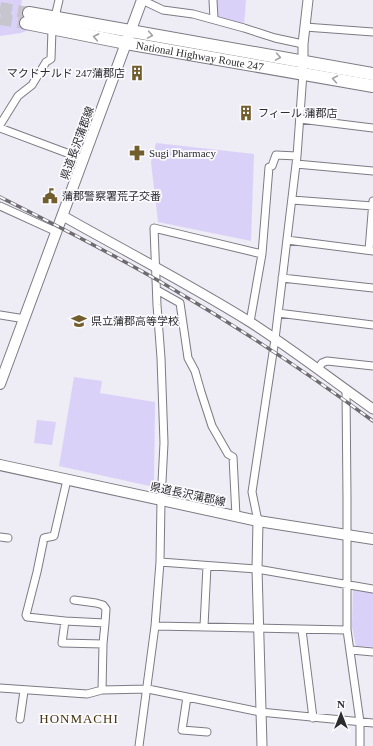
<svg xmlns="http://www.w3.org/2000/svg" width="373" height="746" viewBox="0 0 373 746" font-family="'Times New Roman','Noto Sans JP',serif">
<style>
.green{fill:#dad1f9}
.lines{fill:none;stroke-linecap:round;stroke-linejoin:round}
.highway-tunnel{stroke:#c7c5cd;stroke-width:12;stroke-dasharray:12 6;stroke-linecap:butt}
.street-casing{stroke:#7d7b83;stroke-width:9}
.secondary-casing{stroke:#7d7b83;stroke-width:11}
.primary-casing{stroke:#7d7b83;stroke-width:12}
.highway-casing{stroke:#7d7b83;stroke-width:14}
.street{stroke:#fff;stroke-width:7}
.secondary{stroke:#fff;stroke-width:9}
.primary{stroke:#fff;stroke-width:10}
.highway{stroke:#fff;stroke-width:12}
.rail-casing{stroke:#6e6c71;stroke-width:3.5}
.rail{stroke:#fbfafe;stroke-width:2;stroke-dasharray:6;stroke-linecap:butt}
.oneway{stroke:#a0a0a1}
.labels{text-anchor:middle;dominant-baseline:central;stroke-width:3.5;stroke-linejoin:round;paint-order:stroke}
.street-label{font-size:11px;fill:#2c2b2e;stroke:#fbfafe}
.poi-label{font-size:11px;fill:#2c2b2e;stroke:#fbfafe;text-anchor:start}
.quarter-label{font-size:13px;letter-spacing:1px;fill:#43330a;stroke:#fbfafe}
</style>
<rect width="100%" height="100%" fill="#eeecf5"/>
<path class="green" d="M0,0H22L17,27L32,29L21,33L0,36Z
M215,0H246L244,25L217,18Z
M156,143L254,154L251,241L158,222L151,162Z
M74,377L102,381L100,393L155,402L154,487L59,466Z
M37,420L56,422L52,445L34,443Z
M353,589L373,593V647L356,646L352,627Z"/>
<g class="lines">
<path class="highway-tunnel" d="M0,8L29,13
M0,19L26,23"/>
<g class="street-casing">
<path id="street" d="M142,0L163,10L193,14L244,28L275,38L303,44
M213,0L214,19
M55,17L59,0
M305,27L373,32
M300,119L373,128
M0,125L18,96L32,85L46,62L51,59L52,29
M0,128L83,159
M296,164L373,171
M292,200L373,206
M0,206L57,232
M287,240L373,251
M369,250L373,201
M282,278L373,288
M157,290L180,303L188,358L195,371L201,392L212,426L228,454L233,457L236,516
M278,313L373,325
M0,315L25,319
M250,322L262,254L269,167L272,166L276,155L297,156
M318,369L322,363L327,361L373,366
M346,389L347,498V630L360,722V746
M67,480L54,536L44,538L37,572L26,615L27,617L65,621L105,623L103,644L102,690
M258,521L252,492L275,339L297,156L303,73
M0,537L8,538
M160,562L257,569L373,589
M74,600L96,603L103,605L106,609L105,623
M65,621L62,643L103,644
M155,626L347,630
M204,626L207,566
M302,630L313,718
M351,650L373,652
M0,688L87,694L102,690L148,689L260,712L373,723
M187,697L182,730L207,732
M20,719L24,691
M139,746L155,626L160,562L161,501L164,443L161,358L157,305L154,228L262,254"/>
</g>
<g class="secondary-casing">
<path id="secondary" d="M303,66V44L308,0
M63,216C125,251 189,284 250,322C292,349 332,380 373,409
M258,521L257,569L262,746"/>
</g>
<g class="primary-casing">
<path id="primary" d="M0,384L142,0
M0,465L258,521L373,539"/>
</g>
<g class="highway-casing">
<g id="highway">
<path d="M29,13L373,74"/>
<path id="s1" d="M26,23L126,43L373,86"/>
</g>
</g>
<use href="#street" class="street"/>
<use href="#secondary" class="secondary"/>
<use href="#primary" class="primary"/>
<use href="#highway" class="highway"/>
<g class="rail-casing">
<path id="rail" d="M0,197C58,226 115,255 171,288C241,329 308,373 373,421"/>
</g>
<use href="#rail" class="rail"/>
</g>
<defs><path id="oneway-chevron" d="M-2-3.5L2.5 0L-2 3.5" fill="none" stroke-width="1.6" stroke-linecap="round" stroke-linejoin="round"/></defs>
<g class="oneway">
<use href="#oneway-chevron" transform="translate(150 35) rotate(10)"/>
<use href="#oneway-chevron" transform="translate(96 37) rotate(-169)"/>
<use href="#oneway-chevron" transform="translate(278 57) rotate(10)"/>
<use href="#oneway-chevron" transform="translate(335 79) rotate(-170)"/>
</g>
<defs>
<g id="building-bare" transform="scale(1.2)"><path d="M-4-6H4V6H1V3H-1V6H-4ZM-2.5-4.3h1.7v1.8h-1.7ZM.8-4.3h1.7v1.8H.8ZM-2.5-1h1.7V.8h-1.7ZM.8-1h1.7V.8H.8Z" fill="#725d2c" stroke="#fbfafe" stroke-width="2.5" paint-order="stroke"/></g>
<g id="pharmacy-bare" transform="scale(1.2)"><path d="M-2-6h4v4h4v4h-4v4h-4v-4h-4v-4h4Z" fill="#725d2c" stroke="#fbfafe" stroke-width="2.5" paint-order="stroke"/></g>
<g id="civic-bare" transform="scale(1.2)"><path d="M-.6-6.5H3V-4.5H.6V-3L4-1V1h2V6H-6V1h2V-1L-.6-3ZM-1.2 2.5V6h2.4V2.5Z" fill="#725d2c" stroke="#fbfafe" stroke-width="2.5" paint-order="stroke"/></g>
<g id="school-bare" transform="scale(1.2)"><path d="M0-5L7-2L0 1L-7-2ZM-4 1L0 2.5L4 1V4Q0 6-4 4Z" fill="#725d2c" stroke="#fbfafe" stroke-width="2.5" paint-order="stroke"/></g>
</defs>
<g fill-rule="evenodd">
<use href="#building-bare" x="137" y="73"/>
<use href="#building-bare" x="246" y="113"/>
<use href="#pharmacy-bare" x="137" y="153"/>
<use href="#civic-bare" x="50" y="196"/>
<use href="#school-bare" x="79" y="321"/>
</g>
<g class="labels">
<g class="street-label">
<text stroke="none"><textPath href="#s1" startOffset="177">National Highway Route 247</textPath></text>
<text transform="translate(77 143) rotate(-70)">県道長沢蒲郡線</text>
<text transform="translate(188 494) rotate(12)">県道長沢蒲郡線</text>
</g>
<g class="poi-label">
<text x="125" y="73" text-anchor="end">マクドナルド 247蒲郡店</text>
<text x="258" y="113">フィール 蒲郡店</text>
<text x="149" y="153">Sugi Pharmacy</text>
<text x="62" y="196">蒲郡警察署荒子交番</text>
<text x="91" y="321">県立蒲郡高等学校</text>
</g>
<g class="quarter-label">
<text x="79" y="718">HONMACHI</text>
</g>
</g>
<g transform="translate(341 714)" stroke="#fbfafe" stroke-width="3" paint-order="stroke">
<path d="M0-3L7 15L0 10L-7 15Z" fill="#2c2b2e"/>
<text y="-6" font-size="11" font-weight="bold" text-anchor="middle" fill="#2c2b2e">N</text>
</g>
</svg>
